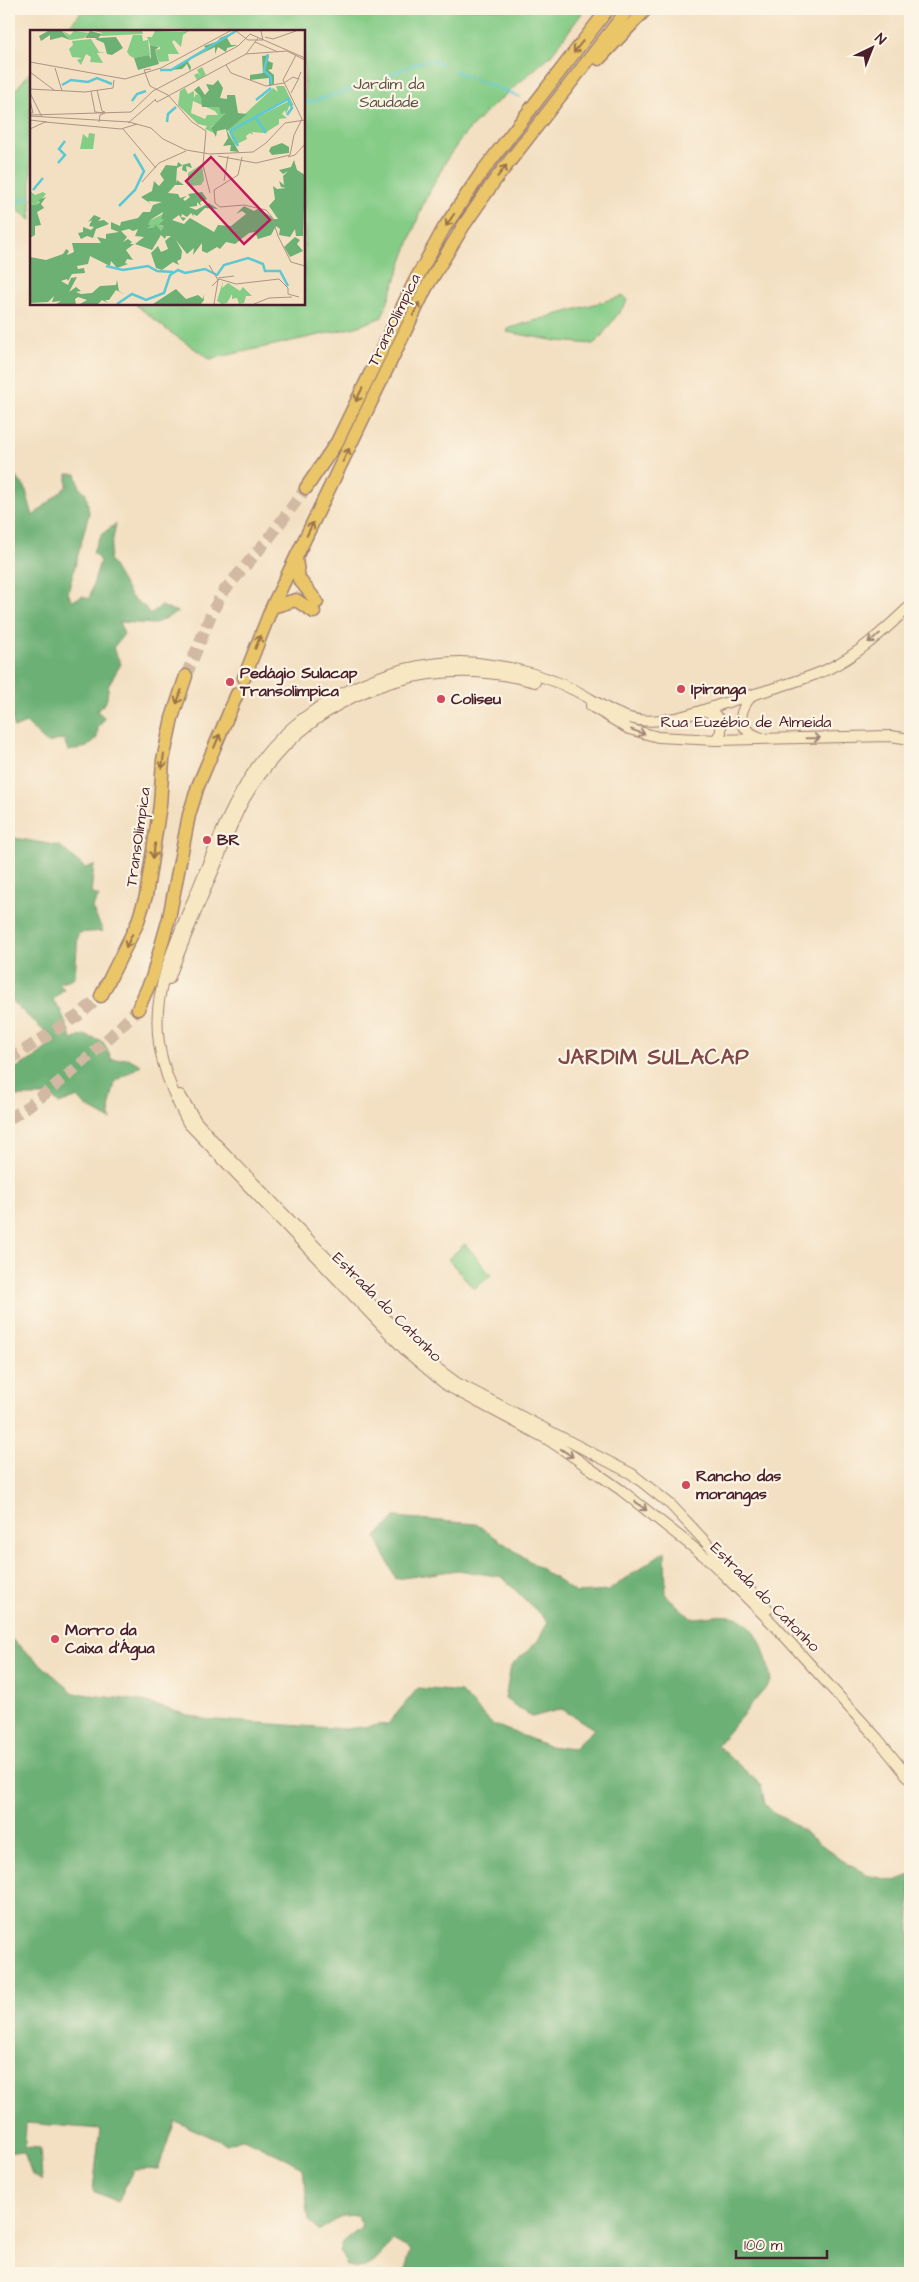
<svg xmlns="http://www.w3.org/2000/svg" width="919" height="2282" viewBox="0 0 919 2282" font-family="'Architects Daughter',sans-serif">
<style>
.green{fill:#85cc87;stroke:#687659}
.forest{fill:#6cb074;stroke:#5b6850}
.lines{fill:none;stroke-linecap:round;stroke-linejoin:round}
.stream{stroke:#5cc8d4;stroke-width:2}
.motorway-tunnel{stroke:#d1b9a3;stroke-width:12;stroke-dasharray:12 6;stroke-linecap:butt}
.secondary-casing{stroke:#9e7f76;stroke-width:12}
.motorway-casing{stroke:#9e7f76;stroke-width:15}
.secondary{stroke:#f7e8c3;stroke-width:10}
.motorway{stroke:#eac669;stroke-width:12}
.oneway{stroke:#9a724a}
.oneway2{stroke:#a08477}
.poi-dot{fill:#d1495b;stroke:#fcf5e5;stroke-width:2}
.labels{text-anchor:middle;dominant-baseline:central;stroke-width:4.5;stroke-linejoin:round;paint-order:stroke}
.park-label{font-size:16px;fill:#5c5347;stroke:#fcf5e5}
.street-label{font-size:16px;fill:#4a1f2b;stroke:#fcf5e5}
.poi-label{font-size:16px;font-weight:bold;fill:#4a1f2b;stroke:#fcf5e5;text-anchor:start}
.district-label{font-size:21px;font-weight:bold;letter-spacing:1px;fill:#7f4747;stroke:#fcf5e5}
.inset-river{fill:none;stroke:#5cc8d4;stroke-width:2.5}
.inset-road{fill:none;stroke:#af9285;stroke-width:1}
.view{fill:#c2185b;fill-opacity:0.15;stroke:#c2185b;stroke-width:2.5}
.inset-edge{fill:none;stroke:#4a1f2b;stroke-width:2.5}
</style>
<rect width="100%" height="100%" fill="#fcf5e5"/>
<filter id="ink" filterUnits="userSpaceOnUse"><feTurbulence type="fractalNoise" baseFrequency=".02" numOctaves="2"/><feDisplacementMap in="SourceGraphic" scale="10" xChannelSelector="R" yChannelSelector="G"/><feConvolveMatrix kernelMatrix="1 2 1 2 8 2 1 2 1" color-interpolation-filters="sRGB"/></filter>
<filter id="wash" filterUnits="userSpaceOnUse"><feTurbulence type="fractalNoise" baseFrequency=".0096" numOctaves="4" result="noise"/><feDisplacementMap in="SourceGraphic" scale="20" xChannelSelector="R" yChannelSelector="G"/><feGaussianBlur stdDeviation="1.12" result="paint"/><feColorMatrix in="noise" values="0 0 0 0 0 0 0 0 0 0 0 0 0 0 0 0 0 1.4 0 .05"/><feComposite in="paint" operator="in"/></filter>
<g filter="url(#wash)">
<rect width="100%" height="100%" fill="#f3dfc1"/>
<path class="green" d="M84,9H585L551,55L488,110L464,135L447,159L423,204L382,317L356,327L210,359L167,330L135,304H304V31H65Z
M31,71V220L9,204V98Z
M623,296L627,300L626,303L600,338L593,344L557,341L507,332L509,328Z
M465,1244L491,1275L474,1289L448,1259Z"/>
<path class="forest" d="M9,452L15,455L12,473L25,487L33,516L67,486V474H76L80,488L86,493L89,513L68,593L72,601L83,596L89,599L100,561L93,552C98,537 103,532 116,524L109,559L131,597L145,607L149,615L161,606L178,612L154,624L119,622L124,634L113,648L121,664L109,684L106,702L97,711L105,718L98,728L97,738L87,747L68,751L64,739L47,743L26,723L14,728L12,714H9Z
M9,837L60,846L85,868L94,865L91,893L99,896L92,908L103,931L78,933L75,977L59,984L64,989L53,1000L60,1009L72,1040L84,1035L103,1042L112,1060L128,1058L141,1065L115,1082L109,1109L111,1120L86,1106L78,1097L59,1104L51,1096H9V1072L34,1058L55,1041L9,999Z
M395,1517L476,1524L576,1593L608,1591L665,1551L666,1595L691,1618C704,1618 718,1614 730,1616C758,1619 768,1659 771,1682L717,1745L761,1785L765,1804L775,1814L788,1820L849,1865L871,1876L895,1881L910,1875V2273H404L411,2250L393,2240C378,2257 373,2273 347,2266L340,2252L343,2242L362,2227L357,2215L343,2216L318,2231L309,2220L303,2169L289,2160L243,2138L227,2144L175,2121L158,2169L133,2170L118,2202L93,2191L100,2129L26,2123L25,2147L40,2148L42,2180L32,2175L24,2153L9,2151V1637L74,1693L141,1701L201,1719L345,1729L388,1724L418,1688L461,1692L492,1724L549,1746L573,1749L594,1729L562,1709L532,1717L505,1699L511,1666L537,1642L548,1622L502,1577L458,1570L396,1579L376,1537Z"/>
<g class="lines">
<path class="stream" d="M454,71L520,97
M387,76C403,70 426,54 442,64
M304,104L362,86
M9,204L30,197"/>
</g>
</g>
<g filter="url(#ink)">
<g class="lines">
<path class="motorway-tunnel" d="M186,676L212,612L224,591L269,538L306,488
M9,1060L79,1015L101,996
M9,1119C57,1088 98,1050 138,1009"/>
<g class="secondary-casing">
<path id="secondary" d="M910,606C885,630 858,655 826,670C794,684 759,692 725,703C697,712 669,724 639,720C617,717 597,702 578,692C557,681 533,673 510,668C494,665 476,662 460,662C385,662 296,707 255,769C229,808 213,852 195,895C156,987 138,1029 188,1123L407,1352L446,1385L547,1439L568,1453L621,1490L708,1559L776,1627L877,1738L910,1779
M752,695C737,713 736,729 761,738
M591,706L629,729L658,737L716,740L891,736L910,739
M703,710L714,714L721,721V732L716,740
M169,979C184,939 201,899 218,860C226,839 234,817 245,798C307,695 420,650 535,682
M180,1095L196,1121L219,1147L417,1351L438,1369L457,1383L632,1474L671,1505L768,1609"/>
</g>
<g class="motorway-casing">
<path id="motorway" d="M599,59L646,9
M306,488L337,442L415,281L444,228L482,172L608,9
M296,559L299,579L317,602
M272,607L296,600L314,612
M244,678L272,607L426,288L464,225L495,180L628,9
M101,996L137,924L146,896L160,805L163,760L172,718L186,676
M138,1009L152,978L169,918L189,815L198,786L237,694"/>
</g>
<use href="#secondary" class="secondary"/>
<use href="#motorway" class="motorway"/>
</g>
<defs><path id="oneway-shaft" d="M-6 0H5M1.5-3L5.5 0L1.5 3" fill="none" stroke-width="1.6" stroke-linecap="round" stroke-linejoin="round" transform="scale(1.25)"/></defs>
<g class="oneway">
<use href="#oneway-shaft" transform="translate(578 47) rotate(128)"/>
<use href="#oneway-shaft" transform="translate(502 171) rotate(-52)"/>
<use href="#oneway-shaft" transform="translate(450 220) rotate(124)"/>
<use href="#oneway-shaft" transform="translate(416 309) rotate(-65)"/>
<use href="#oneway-shaft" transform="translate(359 395) rotate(116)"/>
<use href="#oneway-shaft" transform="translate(346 455) rotate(-64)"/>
<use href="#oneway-shaft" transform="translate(310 529) rotate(-64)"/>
<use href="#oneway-shaft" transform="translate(258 642) rotate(-68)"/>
<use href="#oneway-shaft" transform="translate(179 697) rotate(109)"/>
<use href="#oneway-shaft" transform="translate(217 741) rotate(-67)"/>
<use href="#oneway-shaft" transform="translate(163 761) rotate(97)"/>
<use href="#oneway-shaft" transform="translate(154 851) rotate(99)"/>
<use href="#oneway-shaft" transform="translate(129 941) rotate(115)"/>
</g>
<g class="oneway2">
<use href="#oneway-shaft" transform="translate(874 638) rotate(143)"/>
<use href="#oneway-shaft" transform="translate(638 732) rotate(20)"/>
<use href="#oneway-shaft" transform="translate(813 738) rotate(-1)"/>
<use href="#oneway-shaft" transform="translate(567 1453) rotate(34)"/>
<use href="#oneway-shaft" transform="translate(641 1506) rotate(38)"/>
</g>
</g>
<g class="poi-dot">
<circle cx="230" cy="682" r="5"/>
<circle cx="681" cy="689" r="5"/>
<circle cx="441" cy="699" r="5"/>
<circle cx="207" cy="840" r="5"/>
<circle cx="686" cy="1485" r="5"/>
<circle cx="55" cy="1639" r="5"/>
</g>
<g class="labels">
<g class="park-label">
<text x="389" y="84">Jardim da<tspan x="389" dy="18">Saudade</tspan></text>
</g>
<g class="street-label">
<text transform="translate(394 320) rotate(-64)">TransOlímpica</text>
<text x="746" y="722">Rua Euzébio de Almeida</text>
<text transform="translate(138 837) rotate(-82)">TransOlímpica</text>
<text transform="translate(387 1307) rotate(45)">Estrada do Catonho</text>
<text transform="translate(765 1597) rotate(45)">Estrada do Catonho</text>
</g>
<g class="poi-label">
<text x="240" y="673">Pedágio Sulacap<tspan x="240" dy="18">Transolimpica</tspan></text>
<text x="691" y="689">Ipiranga</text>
<text x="451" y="699">Coliseu</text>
<text x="217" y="840">BR</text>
<text x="696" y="1476">Rancho das<tspan x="696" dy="18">morangas</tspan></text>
<text x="65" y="1630">Morro da<tspan x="65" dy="18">Caixa d'Água</tspan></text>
</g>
<g class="district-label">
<text x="654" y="1057">JARDIM SULACAP</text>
</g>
</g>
<g transform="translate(30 30)">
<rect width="275" height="275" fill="#f3dfc1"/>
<path d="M33,1L40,5L44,1L59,3L54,8L40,10ZM65,1H112L113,4L71,6L72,3ZM125,1L150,2L159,1L153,5L151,17L144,10L142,12L149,24H138L139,31L129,32L125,20L130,19V17L120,15L117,7H122ZM103,5H112L113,11L118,10L120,25L104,28L100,26L97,22ZM61,9L69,22H76L67,23L73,33L60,32L61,27L56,24L51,35L47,30L52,28L42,27L39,19L43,15L42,11ZM172,37L176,45L155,58L158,64L164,61V68L166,64L171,66L173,77H189L197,84L191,90L194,93L190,91L181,97L184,103L175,99L177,96L168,94L148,75L150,61L167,50L164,45L168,43L171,47L167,40ZM163,71L185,81L188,85H177L175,89L161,83ZM246,56H254L264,76L260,74L256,84L255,80L252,84L257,88L249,89V94L235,103L222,102L223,105L220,103L216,106L217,109L205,115L198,100L243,58L248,62ZM260,67L259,71L200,101V100ZM59,103L65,104L63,119H50L53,104L58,108ZM172,134L174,150L171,155L158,156V143ZM0,161L5,165L13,162L16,164L6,175H0ZM113,183L126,184L121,190L135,183L131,189L135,190L129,196H134L131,201L125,197L117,198L116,190L108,194L116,187ZM193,251L192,258L198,253L210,261L213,257L222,266H216L214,273L209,274L207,268L202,269V264L197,273L192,274L187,271Z" fill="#85cc87" fill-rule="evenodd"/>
<path d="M18,1H32L40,10L32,7L20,10V5L11,11L9,6ZM60,1L72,4L68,8L86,7L93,18L82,25L77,24L74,13L65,9L67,8H55ZM204,2L197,8L201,15H208L197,18L196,22L188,17L185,24V17L161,29L158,32L161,37L160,41L157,34L152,39L140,40L177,20L174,16L186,12V14L190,8ZM120,15L129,17L125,20L129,34L108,40L104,28L119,25L121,29ZM239,25L238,31L243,33L242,39L238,40L244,45V54L239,56V48L220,50V45L233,43L232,26ZM188,50L193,58L190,68L197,69V65H205L208,83L217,84L197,101L209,122L200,121L201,115L193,116L198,108L196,99L187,101L186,107L181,98L196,83L191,84L189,77H172L171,67L164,60L169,56L175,65L179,60L176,54L183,55ZM252,113L259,117V123L242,125L239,121L241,117ZM264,130L267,140L275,145L273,206H266L265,199L260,207L249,205L250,199L246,196L241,205L228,209L225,202L219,203L205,214L196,212L190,219L187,217L177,223L172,221V213L163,225L164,218L157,224L146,210L152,221L151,229L147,231L149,235L143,232L132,240L126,238L121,223L128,216L131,222L138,219L135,211L141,206H136L135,209L131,205L122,220L105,214L114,207L105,206L108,199L103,201L99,199L91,201L97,207L93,212L98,209L102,212L100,214H104L96,220L103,230L97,229L95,233L98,234L87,238L81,231L80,236L60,226L58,234L47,236L48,239L54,238L55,243L42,244L38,251L37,249L31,251L38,255L41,248L47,247L39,262L46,257L51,261L46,262L51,264L62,263L70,256L86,255L87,250L89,261L96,265L86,260L79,270H75L78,273L72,270L68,274H50L57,270L48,267L45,269L46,274H26L31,271L22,272L24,266L18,272L0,273V227L16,230L33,224L36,219L39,221L37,225L44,222L42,213H71L67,207L76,209V204L89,202L81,199V192L90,196L91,192L108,188L113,182H120L123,175L132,172L118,171L121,174L111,167L122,161L124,151L129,156L134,150L130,144L136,135L147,136L148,132L152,135L160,133L162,138L156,136L157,142L152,140L153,135L147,138L146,153L147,150L154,155H145L138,163L148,164L150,168L157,166L153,169L155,171L160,167L158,164L172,162L177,169L170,172L171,176L167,172V176L159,177L166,180L179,173L188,179L175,178L167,186L163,184L164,187L161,183L157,187L152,184L151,187L156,188L153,191L149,185L142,190L154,194L160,188L184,202L188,195L201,196L216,184L212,181L206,184L214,176L224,181L229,178L244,189H248L239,176L245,169L243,156L247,159L256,158L251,157L249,151L254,155L253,146L258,141L253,144L249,140L261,137ZM133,182L131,189L134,190L128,195L134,196L131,201L125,194V197L117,198L121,195H118L120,190ZM16,167L11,174L14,178L7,182L11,195L5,196V205L0,208V175H6L10,172L8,170ZM64,185L71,188L68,191L74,190L79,194L66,199L63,208L57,206L51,209L48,203L53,202V197L61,200L64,197L59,196L62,190L58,192ZM265,207L270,210L267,214L273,221L260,227L254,217ZM146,259L156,269L168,265L173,269V264L174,270L171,274H123Z" fill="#6cb074" fill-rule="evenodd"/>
<path class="inset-river" d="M238,24L234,41L241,47V54M130,40H141L206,1M32,55L41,50L58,52L67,48L82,54M226,70L241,58M102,71L107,64L116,61M257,85L262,78L258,69M225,87L236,103M137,92L138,84L146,77M200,101L208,116M200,101L260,68M28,133L35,125L29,119L35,111M3,160L13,148M89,176L105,160L114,141L104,124M76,236L93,240L118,236L127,241L143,242M87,274L102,264L116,270L134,263L140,245L148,240L155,243L175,239L187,245L194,235L218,228L233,234L235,241H250L258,256"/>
<path class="inset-road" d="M206,1L218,10H233L231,1M235,7L243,9L266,1M225,12L248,22M216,24L257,21L275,30M0,32L95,49L131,38L200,1M196,35L201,43L236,56L254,53L263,47L268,49L271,42M25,38L32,61M121,39L114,40L120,56L138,65L162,92L176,101L173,135L180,163M0,42L24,60M0,59L55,62L83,58L84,50M67,60L72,81L75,82M61,61L65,82L75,83L70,85L69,92M0,63L12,87M261,63L269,48M125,70L127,72L216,24L228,8M0,83H3L0,70M0,85L101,82L123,61L208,16L220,4L275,28M0,86L99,92L121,98L133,109L156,120L180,124L223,122L236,113L255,93L275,90M0,90L17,92M98,93L126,69M0,99L15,92L91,99L107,94M93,99L126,138M188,126L226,133L260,125L264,105L272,89L253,50L266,25M212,127L208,145L184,160L185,173L190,177L214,175L236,180L242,187L248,206M258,127L265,125L275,114M194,151L198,126M112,152L129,133L156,121M248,206L261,232L275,236M179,235L188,250L184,274M188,248L204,246M182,256L189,249L206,254L249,249L258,258V264L269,267M224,274L239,268L262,267"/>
<path class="view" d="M181,127L240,190L214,214L156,151Z"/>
<rect width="275" height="275" class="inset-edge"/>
</g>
<rect width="919" height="2282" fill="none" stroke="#fcf5e5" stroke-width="30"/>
<g transform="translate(872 48) rotate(43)" stroke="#fcf5e5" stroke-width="4" paint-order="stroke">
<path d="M0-4L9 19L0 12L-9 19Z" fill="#4a1f2b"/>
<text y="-8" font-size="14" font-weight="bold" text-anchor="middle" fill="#4a1f2b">N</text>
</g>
<path d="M736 2250v8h91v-8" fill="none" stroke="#4a1f2b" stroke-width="2.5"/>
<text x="744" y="2250" font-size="15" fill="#4a1f2b" stroke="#fcf5e5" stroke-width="4" paint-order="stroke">100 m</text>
</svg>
